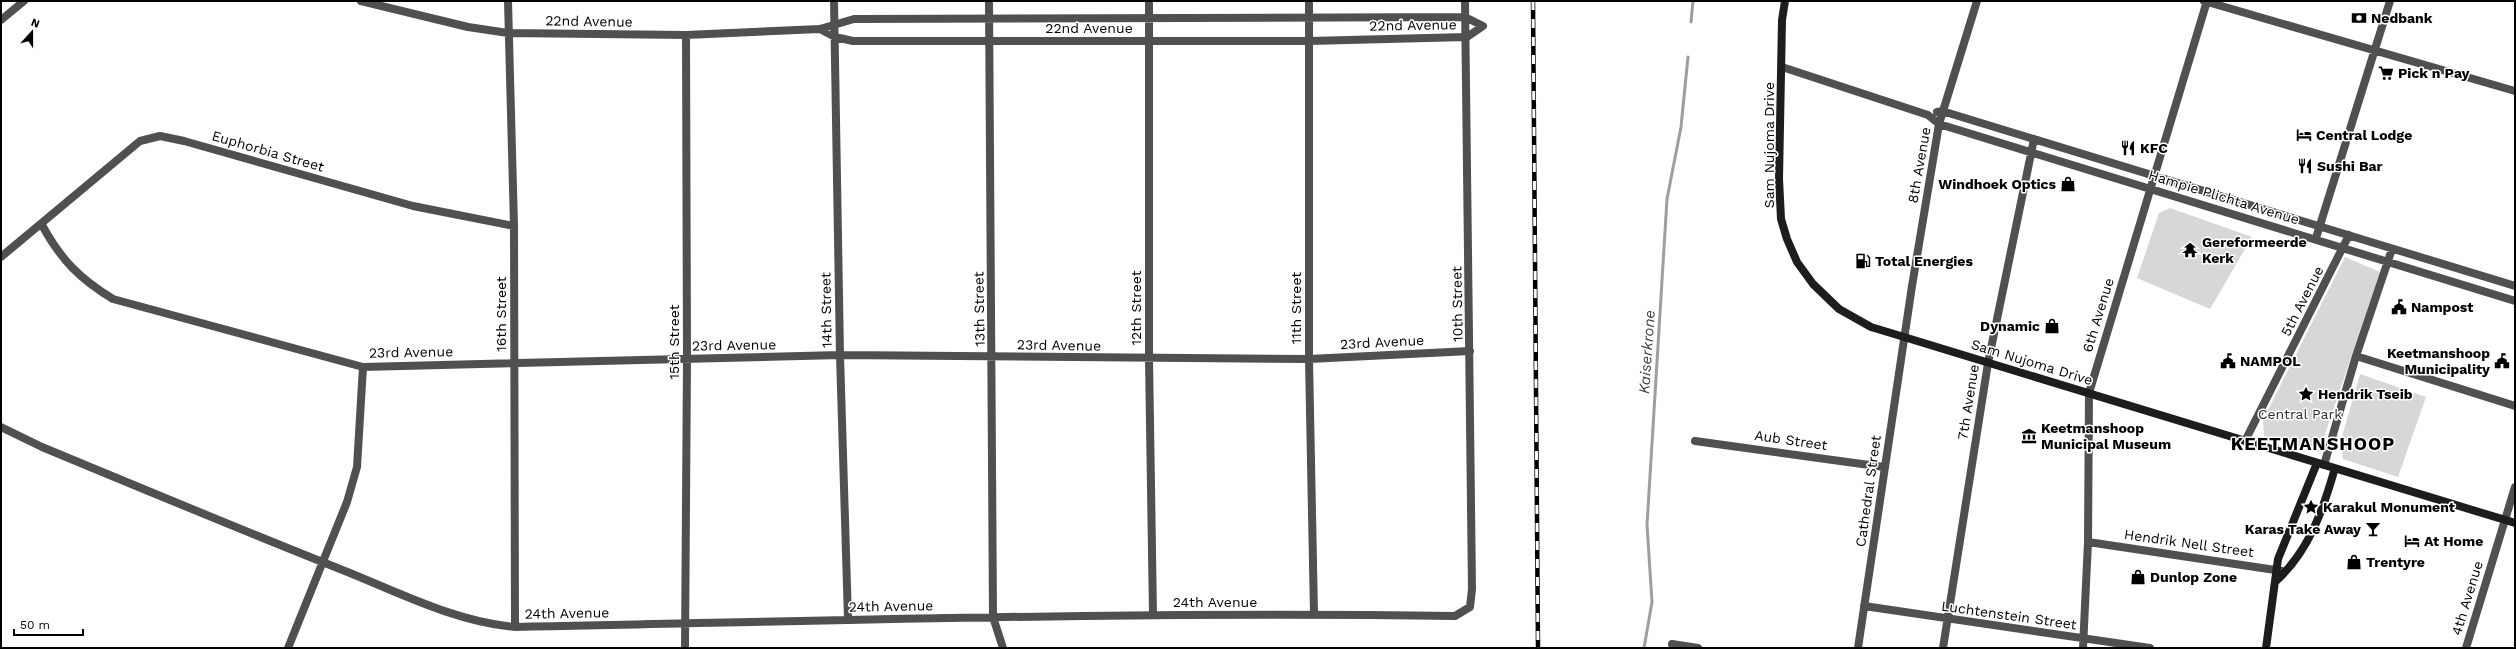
<svg xmlns="http://www.w3.org/2000/svg" width="2516" height="649" viewBox="0 0 2516 649" font-family="'Work Sans',sans-serif">
<style>
.green{fill:#d7d7d7}
.lines{fill:none;stroke-linecap:round;stroke-linejoin:round}
.stream{stroke:#9e9e9e;stroke-width:3}
.street{stroke:#505050;stroke-width:8}
.secondary{stroke:#1d1d1d;stroke-width:8}
.rail-casing{stroke:#000;stroke-width:4.5}
.rail{stroke:#fff;stroke-width:3;stroke-dasharray:9;stroke-linecap:butt}
.labels{text-anchor:middle;dominant-baseline:central;stroke-width:3;stroke-linejoin:round;paint-order:stroke}
.poi-label{font-size:14px;font-weight:bold;fill:#000;stroke:#fff;text-anchor:start}
.street-label{font-size:14px;fill:#000;stroke:#fff}
.park-label{font-size:14px;fill:#2e2e2e;stroke:#fff}
.water-label{font-size:15px;font-style:italic;fill:#3f3f3f;stroke:#fff}
.district-label{font-size:18px;font-weight:bold;letter-spacing:1px;fill:#000;stroke:#fff}
</style>
<rect width="100%" height="100%" fill="#fff"/>
<path class="green" d="M2170,208L2252,237L2210,309L2137,278L2159,213Z
M2345,257L2380,272L2319,452L2264,436L2263,420Z
M2360,374L2426,397L2398,477L2343,459L2341,440Z"/>
<g class="lines">
<path class="stream" d="M1691,22L1693,1
M1644,648L1652,602L1647,525L1667,199L1681,127L1688,57"/>
<path class="street" d="M361,1L468,27L508,33L686,35L820,29L854,19L1465,17L1483,26L1467,37L1309,41H853L835,37L820,29
M508,1L514,226L515,627
M834,1L840,355L848,619
M989,1L993,617L1003,648
M1149,1V359L1153,615
M1309,1V359L1314,614
M2204,1L2515,91
M1,20L24,1
M1782,67L1928,115L1939,124L2515,301
M1937,112L1942,111L2515,286
M42,225C61,260 80,279 113,299L363,367L840,355L1309,359L1470,351
M2316,238L2390,1
M1,257L140,141L160,136L184,141L413,206L514,226
M2356,356L2515,406
M1,427L42,447C143,489 244,531 345,571C400,593 456,622 515,627C828,621 1141,611 1455,616L1470,607L1472,589L1465,1
M1695,441L1884,467
M2245,441L2349,235
M2324,465L2356,356L2392,249
M2088,542L2282,571
M1864,606L2150,648
M1672,644L1698,648
M288,648L347,502L357,467L363,367
M685,648L687,359L686,35
M1858,648L1912,286L1939,124L1977,1
M1943,648L1988,363L2034,139
M2083,648L2088,542L2089,393L2207,1
M2466,648L2515,487"/>
<path class="secondary" d="M1785,1L1782,20L1779,179L1781,219L1787,239L1797,262L1813,284L1839,309L1871,327L1904,337L2515,523
M2276,581C2309,551 2323,510 2335,468
M2266,648L2278,559L2317,463"/>
<g class="rail-casing">
<path id="rail" d="M1533,1L1538,648"/>
</g>
<use href="#rail" class="rail"/>
</g>
<defs>
<g id="bank-bare" transform="scale(1.2)"><path d="M-6-4H6V4H-6ZM0-2.3a2.3 2.3 0 1 0 0 4.6a2.3 2.3 0 1 0 0-4.6Z" fill="#000" stroke="#fff" stroke-width="2.5" paint-order="stroke"/></g>
<g id="supermarket-bare" transform="scale(1.2)"><path d="M-6-5.5h2.5l.6 2H6L4.5 2H-2.5L-4.4-4H-6ZM-1.5 3.2a1.3 1.3 0 1 0 .1 0ZM3 3.2a1.3 1.3 0 1 0 .1 0Z" fill="#000" stroke="#fff" stroke-width="2.5" paint-order="stroke"/></g>
<g id="hotel-bare" transform="scale(1.2)"><path d="M-6-4.5h1.5V1H6V5H4.5V3h-9V5H-6ZM-4 0a1.8 1.8 0 1 1 3.6 0ZM.5 0V-2.5h3Q6-2.5 6 0Z" fill="#000" stroke="#fff" stroke-width="2.5" paint-order="stroke"/></g>
<g id="restaurant-bare" transform="scale(1.2)"><path d="M-5-6h1v4h1v-4h1v4h1v-4h1v5L-1.5 .5V6h-2V.5L-5-1ZM5-6V6H3V1.5H1.5Q1.5-4 5-6Z" fill="#000" stroke="#fff" stroke-width="2.5" paint-order="stroke"/></g>
<g id="shop-bare" transform="scale(1.2)"><path d="M-5-2.5h2.3a2.7 3.5 0 0 1 5.4 0H5L5.5 6h-11ZM-1.5-2.5h3a1.5 2.3 0 0 0-3 0Z" fill="#000" stroke="#fff" stroke-width="2.5" paint-order="stroke"/></g>
<g id="temple-bare" transform="scale(1.2)"><path d="M0-6L5-2H3V0L6.5 2.5H4V6H1.5V3h-3V6H-4V2.5H-6.5L-3 0V-2H-5Z" fill="#000" stroke="#fff" stroke-width="2.5" paint-order="stroke"/></g>
<g id="fuel-bare" transform="scale(1.2)"><path d="M-5.5-6h7V0h2V4h1.3V-2.5L3-4.5l.8-.8L6-3V5H2.5V1h-1V6h-7ZM-4.2-4.7v3.2H.2V-4.7Z" fill="#000" stroke="#fff" stroke-width="2.5" paint-order="stroke"/></g>
<g id="civic-bare" transform="scale(1.2)"><path d="M-.6-6.5H3V-4.5H.6V-3L4-1V1h2V6H-6V1h2V-1L-.6-3ZM-1.2 2.5V6h2.4V2.5Z" fill="#000" stroke="#fff" stroke-width="2.5" paint-order="stroke"/></g>
<g id="sight-bare" transform="scale(1.2)"><path d="M0-6L1.8-2.2L6-1.7L2.9 1.2L3.7 5.4L0 3.3L-3.7 5.4L-2.9 1.2L-6-1.7L-1.8-2.2Z" fill="#000" stroke="#fff" stroke-width="2.5" paint-order="stroke"/></g>
<g id="museum-bare" transform="scale(1.2)"><path d="M0-6L6-3V-2H-6V-3ZM-5-1h2V3h-2ZM-1-1h2V3h-2ZM3-1h2V3H3ZM-6 4H6V6H-6Z" fill="#000" stroke="#fff" stroke-width="2.5" paint-order="stroke"/></g>
<g id="bar-bare" transform="scale(1.2)"><path d="M-6-5H6L.8 .8V4.5H3.5V6h-7V4.5H-.8V.8Z" fill="#000" stroke="#fff" stroke-width="2.5" paint-order="stroke"/></g>
</defs>
<g fill-rule="evenodd">
<use href="#bank-bare" x="2359" y="18"/>
<use href="#supermarket-bare" x="2386" y="73"/>
<use href="#hotel-bare" x="2304" y="135"/>
<use href="#restaurant-bare" x="2128" y="148"/>
<use href="#restaurant-bare" x="2305" y="166"/>
<use href="#shop-bare" x="2068" y="184"/>
<use href="#temple-bare" x="2190" y="250"/>
<use href="#fuel-bare" x="1863" y="261"/>
<use href="#civic-bare" x="2399" y="307"/>
<use href="#shop-bare" x="2052" y="326"/>
<use href="#civic-bare" x="2228" y="361"/>
<use href="#civic-bare" x="2502" y="361"/>
<use href="#sight-bare" x="2306" y="394"/>
<use href="#museum-bare" x="2029" y="436"/>
<use href="#sight-bare" x="2311" y="507"/>
<use href="#bar-bare" x="2373" y="529"/>
<use href="#hotel-bare" x="2412" y="541"/>
<use href="#shop-bare" x="2354" y="562"/>
<use href="#shop-bare" x="2138" y="577"/>
</g>
<g class="labels">
<g class="poi-label">
<text x="2371" y="18">Nedbank</text>
<text x="2398" y="73">Pick n Pay</text>
<text x="2316" y="135">Central Lodge</text>
<text x="2140" y="148">KFC</text>
<text x="2317" y="166">Sushi Bar</text>
<text x="2056" y="184" text-anchor="end">Windhoek Optics</text>
<text x="2202" y="242">Gereformeerde<tspan x="2202" dy="16">Kerk</tspan></text>
<text x="1875" y="261">Total Energies</text>
<text x="2411" y="307">Nampost</text>
<text x="2040" y="326" text-anchor="end">Dynamic</text>
<text x="2490" y="353" text-anchor="end">Keetmanshoop<tspan x="2490" dy="16">Municipality</tspan></text>
<text x="2240" y="361">NAMPOL</text>
<text x="2318" y="394">Hendrik Tseib</text>
<text x="2041" y="428">Keetmanshoop<tspan x="2041" dy="16">Municipal Museum</tspan></text>
<text x="2323" y="507">Karakul Monument</text>
<text x="2361" y="529" text-anchor="end">Karas Take Away</text>
<text x="2424" y="541">At Home</text>
<text x="2366" y="562">Trentyre</text>
<text x="2150" y="577">Dunlop Zone</text>
</g>
<g class="street-label">
<text transform="translate(589 21) rotate(1)">22nd Avenue</text>
<text transform="translate(1413 25) rotate(-1)">22nd Avenue</text>
<text x="1089" y="28">22nd Avenue</text>
<text transform="translate(1769 145) rotate(-90)">Sam Nujoma Drive</text>
<text transform="translate(268 151) rotate(16)">Euphorbia Street</text>
<text transform="translate(1919 165) rotate(-80)">8th Avenue</text>
<text transform="translate(2224 197) rotate(17)">Hampie Plichta Avenue</text>
<text transform="translate(2302 301) rotate(-63)">5th Avenue</text>
<text transform="translate(1457 304) rotate(-91)">10th Street</text>
<text transform="translate(1136 308) rotate(-90)">12th Street</text>
<text transform="translate(1296 308) rotate(-90)">11th Street</text>
<text transform="translate(979 309) rotate(-91)">13th Street</text>
<text transform="translate(826 310) rotate(-91)">14th Street</text>
<text transform="translate(501 314) rotate(-90)">16th Street</text>
<text transform="translate(2098 315) rotate(-73)">6th Avenue</text>
<text transform="translate(674 342) rotate(-90)">15th Street</text>
<text transform="translate(1382 342) rotate(-3)">23rd Avenue</text>
<text transform="translate(734 345) rotate(-1)">23rd Avenue</text>
<text transform="translate(1059 345) rotate(1)">23rd Avenue</text>
<text transform="translate(411 352) rotate(-1)">23rd Avenue</text>
<text transform="translate(2032 362) rotate(17)">Sam Nujoma Drive</text>
<text transform="translate(1968 402) rotate(-81)">7th Avenue</text>
<text transform="translate(1791 440) rotate(8)">Aub Street</text>
<text transform="translate(1868 491) rotate(-82)">Cathedral Street</text>
<text transform="translate(2189 543) rotate(8)">Hendrik Nell Street</text>
<text transform="translate(2467 598) rotate(-73)">4th Avenue</text>
<text x="1215" y="602">24th Avenue</text>
<text transform="translate(891 606) rotate(-1)">24th Avenue</text>
<text transform="translate(567 613) rotate(-1)">24th Avenue</text>
<text transform="translate(2009 615) rotate(8)">Luchtenstein Street</text>
</g>
<g class="park-label">
<text x="2300" y="414">Central Park</text>
</g>
<g class="water-label">
<text transform="translate(1647 352) rotate(-86)">Kaiserkrone</text>
</g>
<g class="district-label">
<text x="2313" y="443">KEETMANSHOOP</text>
</g>
</g>
<rect width="2516" height="649" fill="none" stroke="#000000" stroke-width="4"/>
<g transform="translate(32 32) rotate(21)" stroke="#ffffff" stroke-width="3" paint-order="stroke">
<path d="M0-3L7 15L0 10L-7 15Z" fill="#000000"/>
<text y="-6" font-size="11" font-weight="bold" text-anchor="middle" fill="#000000">N</text>
</g>
<path d="M14 629v6h69v-6" fill="none" stroke="#000000" stroke-width="2"/>
<text x="20" y="629" font-size="12" fill="#000000" stroke="#ffffff" stroke-width="3" paint-order="stroke">50 m</text>
</svg>
